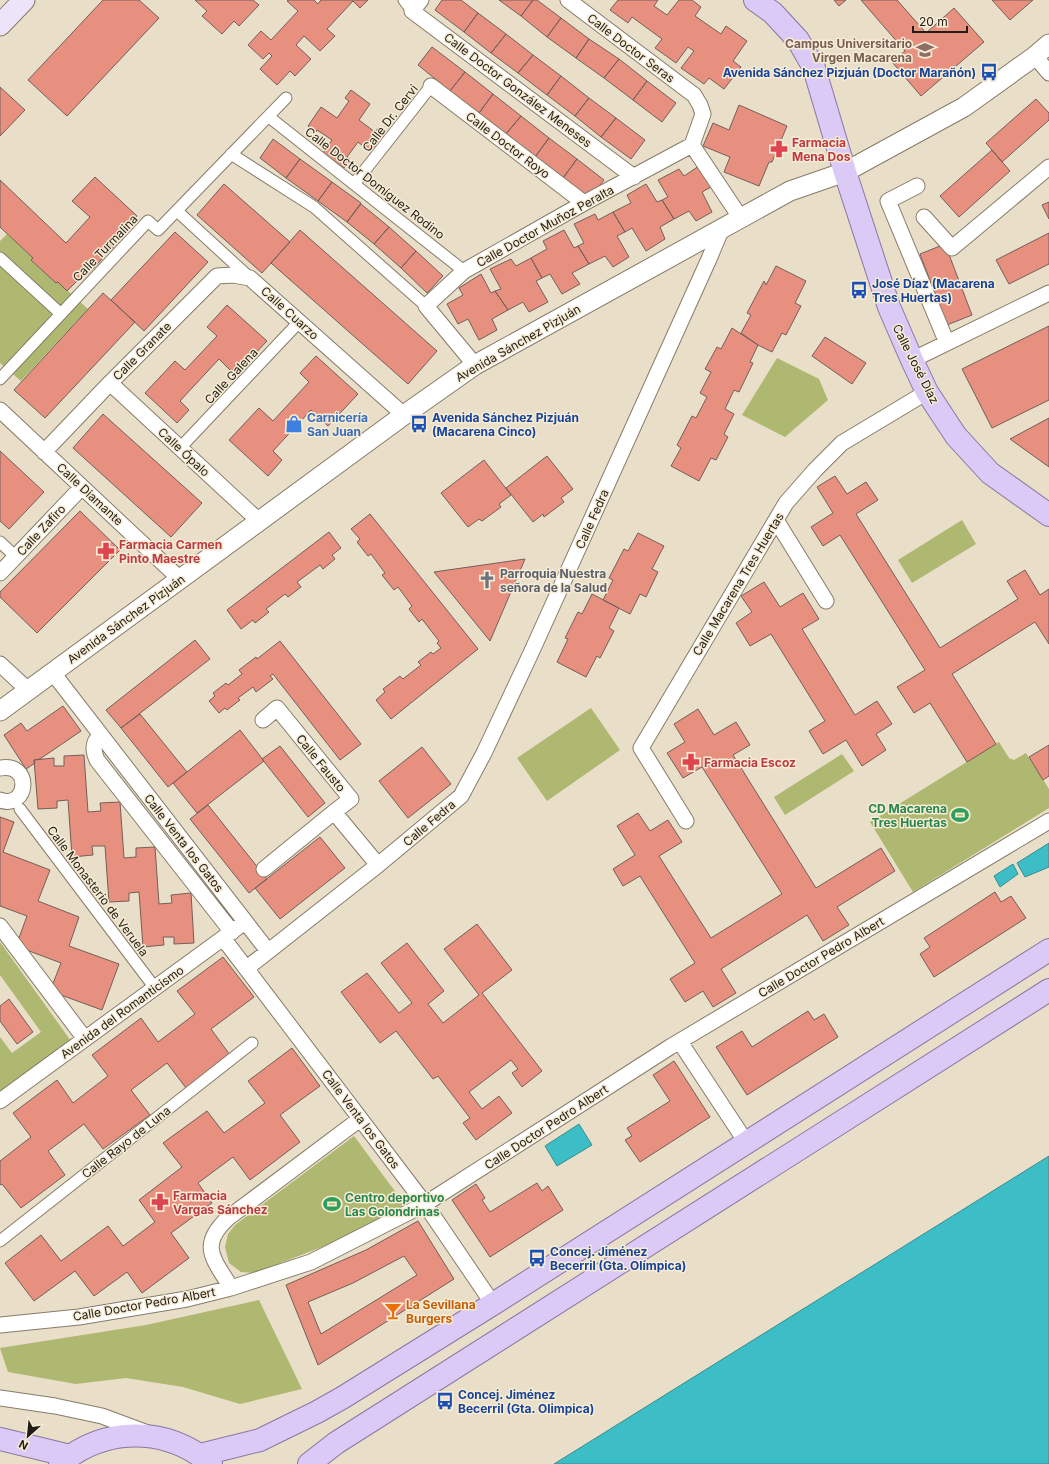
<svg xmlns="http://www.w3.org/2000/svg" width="1049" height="1464" viewBox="0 0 1049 1464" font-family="Inter,sans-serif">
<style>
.green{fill:#afb871}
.water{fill:#3dbec7;stroke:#358e92}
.building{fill:#e7907f;stroke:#755e59;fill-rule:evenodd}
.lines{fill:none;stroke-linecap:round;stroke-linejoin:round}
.pedestrian-casing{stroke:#867c68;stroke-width:13}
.minor-casing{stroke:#867c68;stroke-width:17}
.tertiary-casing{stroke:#867c68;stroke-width:21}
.secondary-casing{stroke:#867c68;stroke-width:23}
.primary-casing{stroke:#8a76a3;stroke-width:24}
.pedestrian{stroke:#fff;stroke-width:11}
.minor{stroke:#fff;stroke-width:15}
.tertiary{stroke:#fff;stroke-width:19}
.secondary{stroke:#ede4fa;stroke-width:21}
.primary{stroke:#dacaf5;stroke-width:22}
.labels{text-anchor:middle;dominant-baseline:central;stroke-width:3;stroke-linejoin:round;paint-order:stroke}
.education-label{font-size:12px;font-weight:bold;fill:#785e54;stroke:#f6ebd5;text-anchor:end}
.street-label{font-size:12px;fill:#211d15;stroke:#f6ebd5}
.transit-label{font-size:12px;font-weight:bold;fill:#164399;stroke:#f6ebd5;text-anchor:start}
.health-label{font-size:12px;font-weight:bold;fill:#be3a42;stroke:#f6ebd5;text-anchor:start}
.shop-label{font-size:12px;font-weight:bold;fill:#366cbe;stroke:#f6ebd5;text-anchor:start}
.worship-label{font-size:12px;font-weight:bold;fill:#5b616d;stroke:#f6ebd5;text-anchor:start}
.leisure-label{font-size:12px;font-weight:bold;fill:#27864d;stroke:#f6ebd5;text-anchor:end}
.food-label{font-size:12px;font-weight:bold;fill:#c56008;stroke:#f6ebd5;text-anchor:start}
</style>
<rect width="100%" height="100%" fill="#e9dec8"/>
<path class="green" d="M7,234L33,258L31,260L56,283L58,282L88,309L21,381L0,363V241Z
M777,358L819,379L828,400L785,437L742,415Z
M962,520L976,544L912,583L898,560Z
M591,708L620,750L547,801L517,758Z
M999,742L1009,758L1014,760L1026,753L1049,789V808L913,892L870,822Z
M842,754L854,771L785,815L774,797Z
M0,942L71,1041L0,1092V1037L12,1053L41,1032L0,975Z
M354,1136L403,1202L401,1207L335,1242L254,1273L241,1272L229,1263L225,1247L228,1234L235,1225Z
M259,1300L302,1389L240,1404L183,1387L126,1378L76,1384L8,1372L0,1348L146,1325Z"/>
<path class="water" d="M1049,843V867L1025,877L1017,863Z
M1013,864L1018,874L1000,887L994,876Z
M579,1124L592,1145L557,1166L545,1146Z
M1049,1156V1464H554Z"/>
<path class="building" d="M103,0H139L159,18L67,116L28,80Z
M195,0H253L259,5L239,26L234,21L222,34L202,16L207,11Z
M289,0H314L318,4L321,0H368L360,8L353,1L327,29L335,36L320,51L304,36L296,45L311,59L295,76L290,71L277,85L260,69L272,56L269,53L263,59L248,45L261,31L271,40L298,11L287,1Z
M442,0H461L478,13L464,32L435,10Z
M499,0H533L521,16Z
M533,0H537L561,18L547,37L521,16Z
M618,0H658L654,6L667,15L679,0H692L701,7L695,16L721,34L726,26L747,41L733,61L741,67L724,89L709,78L704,84L681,68L694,51L688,47L676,63L655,48L662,39L632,17L628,23L610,10Z
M834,0H846L839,6Z
M861,0H897L926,33L954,8L984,42L921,96L892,62L905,51Z
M992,0H1033L1010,20Z
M478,13L506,34L491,53L464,32Z
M561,18L589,39L576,58L547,37Z
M506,34L533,55L518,73L491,53Z
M589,39L619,59L604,78L576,58Z
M432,47L465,72L450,91L418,65Z
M533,55L561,76L547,95L518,73Z
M619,59L647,81L633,100L604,78Z
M465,72L493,94L479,113L450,91Z
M561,76L589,98L575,116L547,95Z
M647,81L676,103L662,122L633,100Z
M0,87L25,110L0,136Z
M351,90L370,104L359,120L375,132L378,128L386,134L372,153L358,142L347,157L350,159L344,168L323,153L332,140L317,130L316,132L308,126L321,107L337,118L349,101L345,98Z
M493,94L521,116L506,134L479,113Z
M589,98L616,118L601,137L575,116Z
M1036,99L1049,113V120L1002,162L986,143Z
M739,105L787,126L772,162H769L759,186L724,172L730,157L703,146L713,123L729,130Z
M521,116L549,138L535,157L506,134Z
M616,118L645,140L631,159L601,137Z
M549,138L577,159L563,178L535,157Z
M273,139L300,159L286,178L260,158Z
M992,150L1010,171L959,217L940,196Z
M300,159L332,182L318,201L286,178Z
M577,159L604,180L589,199L563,178Z
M699,166L711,187L702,192L712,212L696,221L689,211L674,219L662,200L668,197L658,180L679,169L684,176Z
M95,177L137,216L121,233L124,236L109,252L106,249L99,256L102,259L87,275L85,273L67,291L58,282L56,283L31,260L33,258L0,227V180L66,243L90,217L72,201Z
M332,182L361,203L347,222L318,201Z
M224,184L290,242L262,273L197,215Z
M646,184L657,202L662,200L674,219L660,227L665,239L646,251L632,228L625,232L613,212L631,203L627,195Z
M1049,202V219L1042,205Z
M361,204L389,227L374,244L347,222Z
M613,212L625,232L617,236L629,257L613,267L605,256L589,264L578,246L584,243L574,224L595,214L598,220Z
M389,227L416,251L401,268L374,244Z
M300,230L437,351L408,384L271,263Z
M564,230L574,248L578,246L589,264L572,273L580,284L562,294L550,274L542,278L531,258L547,249L543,241Z
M175,232L208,262L144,331L111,300Z
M1049,233V264L1009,284L996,260Z
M945,244L972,315L947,325L920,254Z
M416,251L443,276L427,293L401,268Z
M531,258L542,278L536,281L548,302L529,312L523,302L508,310L495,291L501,289L490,269L511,259L516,266Z
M776,266L806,281L795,303L801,306L786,335L782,333L772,352L758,345L741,333L751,315L747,313L764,281L766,285Z
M481,274L491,293L495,291L508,310L492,319L497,330L479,340L468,319L458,324L447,304L463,295L459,288Z
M103,293L135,322L45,418L14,390Z
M227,305L267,341L235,375L219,359L180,401L189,410L177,423L145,393L175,361L185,370L217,336L207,327Z
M1049,326V400L992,428L962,369Z
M732,328L758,345L750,362L753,363L739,392L734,390L725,409L734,414L724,434L728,437L716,460L711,458L699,481L671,466L681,448L677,445L692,416L696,418L707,397L700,393L711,372L705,369L717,347L721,349Z
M825,337L866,363L852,384L812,356Z
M316,356L358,394L328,426L311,410L273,451L282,460L268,476L229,440L259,408L273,421L309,382L300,373Z
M103,414L202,503L171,537L73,448Z
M1049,418V467L1010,439Z
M0,451L44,492L9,529L0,521Z
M547,456L573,489L561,498L564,502L544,517L543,514L533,522L506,488Z
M484,460L511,495L499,504L501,507L482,521L479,519L468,527L441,493Z
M835,476L847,494L866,482L878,500L856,514L940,648L1018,599L1007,581L1025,570L1040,595L1049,589V644L1035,622L952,674L996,744L967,762L930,703L914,713L897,687L925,670L840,535L823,546L811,527L833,513L817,487Z
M80,511L120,550L37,633L0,597V592Z
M370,514L478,649L391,719L376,700L385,692L383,689L400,676L403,679L421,665L418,662L431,652L433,654L441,648L437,643L439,641L422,619L419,622L409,609L412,606L398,587L394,590L382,575L385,573L371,554L368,556L357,542L360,539L351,529Z
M329,532L341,548L332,555L335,559L323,569L320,565L297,582L301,587L288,597L285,594L266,609L269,612L255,623L253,620L241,629L227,610Z
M638,533L664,546L652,569L658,572L646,597L640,594L630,614L603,600L613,580L609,578L624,549L628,551Z
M525,559L490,641L434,572Z
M764,582L780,607L803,593L819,619L802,629L855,715L877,701L892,724L876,734L886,750L862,766L846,740L823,754L809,731L825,721L771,634L750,646L736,623L752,612L741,596Z
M592,594L619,608L609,628L614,631L600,658L597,656L586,677L557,662L568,639L565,638L578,612L582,614Z
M195,640L210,659L121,728L106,710Z
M280,641L361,744L340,760L273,674L270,676L273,679L256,692L253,687L238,698L240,700L227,710L225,708L219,713L209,701L215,696L213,693L226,683L228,685L242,674L239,670L256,657L257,659Z
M63,706L81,731L40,759L34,760L35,763L26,769L4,735L21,723L27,731Z
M698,709L714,735L736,722L750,745L733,755L816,888L881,848L895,871L837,907L849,925L823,941L807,915L721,969L736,993L713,1007L703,991L685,1002L670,979L695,963L640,876L623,886L613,869L635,855L617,826L638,813L650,831L668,820L682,842L659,856L711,938L782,894L702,767L683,778L667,753L685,742L674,724Z
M140,714L187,772L168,787L121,728Z
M240,730L264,761L197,813L173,783Z
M1049,745V776L1043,780L1029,757Z
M280,746L325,803L308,817L262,759Z
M422,747L451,784L408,818L379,781Z
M84,755L88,812L101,811L100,803L120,802L124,858L136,857V848L155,847L159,904L172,903L171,895L191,893L194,943L174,944V937H163L164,945L143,947L139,892L129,893V901L109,902L105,846H92L93,855L72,857L68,800L57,801V808L38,809L34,760L54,758V766H64V756Z
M208,805L267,879L249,893L190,819Z
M0,817L14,822L3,852L50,870L38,901L79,917L69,946L119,964L102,1010L50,991L61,963L16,946L27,916L0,906Z
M320,837L345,868L280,919L255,888Z
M995,892L1001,902L1011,896L1026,918L934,977L920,954L930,947L924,938Z
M477,924L512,970L482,993L542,1071L522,1087L512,1073L518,1069L511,1060L469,1092L482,1109L499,1096L512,1113L476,1140L463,1123L470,1118L438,1076L433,1079L396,1031L380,1043L341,992L367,973L399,1013L412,1003L381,963L407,943L444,991L428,1004L443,1023L479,995L444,949Z
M223,957L254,997L211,1029L230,1055L186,1088L167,1063L131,1090L150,1115L103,1149L84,1124L48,1151L65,1175L21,1208L2,1184L0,1185V1161L31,1137L13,1113L57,1080L73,1103L108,1076L92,1055L141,1018L158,1042L195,1014L177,991Z
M9,999L33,1032L17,1044L0,1021V1006Z
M808,1011L814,1020L824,1014L838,1037L747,1095L716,1047L742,1031L752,1047Z
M292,1048L320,1086L280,1115L300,1142L250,1180L233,1157L198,1183L212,1203L171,1233L189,1258L142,1293L127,1272L94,1296L75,1271L34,1301L5,1263L41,1235L61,1261L108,1226L123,1246L155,1222L139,1200L182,1167L163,1143L207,1111L224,1133L265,1103L248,1081Z
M674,1061L710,1117L640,1162L625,1140L632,1136L627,1128L670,1101L653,1075Z
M537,1183L542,1191L548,1186L563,1210L490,1257L452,1200L476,1184L485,1198L482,1200L490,1212Z
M418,1221L454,1279L318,1365L286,1285L366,1250ZM404,1256L417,1275L321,1334L308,1302L353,1283Z"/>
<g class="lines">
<g class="pedestrian-casing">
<path id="pedestrian" d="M404,0L412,11
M269,117L464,271
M231,154L314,207L426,306
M354,184L431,86
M177,211L250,278
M0,258L61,314
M0,379L148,221L158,230L286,98
M180,448L300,321
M0,542L16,557
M20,809L155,988
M0,1241L252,1043"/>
</g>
<g class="minor-casing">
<path id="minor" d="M421,0L412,11L634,177
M1035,56L1049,73
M431,86L584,203
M692,145L740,217
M917,186L888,201L947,343
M924,217L952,248L1049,167
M912,360L1049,293
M475,365L426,306L464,271L584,203L692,145L703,114L700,105L694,95L568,0
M110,383L259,521
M0,410L180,579
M44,452L110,383L217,276L233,275L250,278L404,415
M776,520L826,601
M0,573L82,487
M0,664L28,690
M53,673L268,951
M263,720L277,708L351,799L334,812L378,865
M101,735C92,742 93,751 97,760L232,932
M0,768C33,762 28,810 0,800
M686,821L641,748L786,503L815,470L842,443L927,392
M264,869L334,812
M0,926L85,1039
M223,938L425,1204L493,1304
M247,968L378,865L461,796L484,753L531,653L709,259L722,228
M680,1042L746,1142
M0,1101L245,922
M231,1288C214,1259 198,1246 228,1218L360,1119
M0,1325L79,1317L187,1299L231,1288L311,1262L425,1204L670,1047L1049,821
M0,1398L55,1406L102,1416L145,1432"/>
</g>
<g class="tertiary-casing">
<path id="tertiary" d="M0,711L404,415L475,365L790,191L845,172L964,107L1035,56L1049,44"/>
</g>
<g class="secondary-casing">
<path id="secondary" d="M0,25L24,0"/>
</g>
<g class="primary-casing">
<path id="primary" d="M755,0L773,13L798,40L814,68L845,172L889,307L912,360L927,392L956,436L990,473L1049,515
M0,1439L70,1456
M200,1455L260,1440L317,1412L342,1398L493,1304L1049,950
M60,1464C105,1426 166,1426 211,1464
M309,1464L336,1443L1049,990"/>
</g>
<use href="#pedestrian" class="pedestrian"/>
<use href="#minor" class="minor"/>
<use href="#tertiary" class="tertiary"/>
<use href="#secondary" class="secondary"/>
<use href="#primary" class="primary"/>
</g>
<defs>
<g id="university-bare" transform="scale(1.38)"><path d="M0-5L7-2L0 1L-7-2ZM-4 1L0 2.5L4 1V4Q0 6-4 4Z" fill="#8d6e63" stroke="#f6ebd5" stroke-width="2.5" paint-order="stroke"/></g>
<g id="bus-bare" transform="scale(1.38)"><path d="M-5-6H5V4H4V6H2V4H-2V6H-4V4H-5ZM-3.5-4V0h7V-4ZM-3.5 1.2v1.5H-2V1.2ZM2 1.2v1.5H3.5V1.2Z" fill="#1a4fb4" stroke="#f6ebd5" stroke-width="2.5" paint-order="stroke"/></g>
<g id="pharmacy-bare" transform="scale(1.38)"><path d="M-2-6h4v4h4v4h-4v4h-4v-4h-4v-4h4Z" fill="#e0444e" stroke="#f6ebd5" stroke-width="2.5" paint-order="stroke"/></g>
<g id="shop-bare" transform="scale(1.38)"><path d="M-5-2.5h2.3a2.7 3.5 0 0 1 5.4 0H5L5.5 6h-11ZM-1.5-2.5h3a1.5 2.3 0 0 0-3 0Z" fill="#3f7fe0" stroke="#f6ebd5" stroke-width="2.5" paint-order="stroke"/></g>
<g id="church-bare" transform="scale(1.38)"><path d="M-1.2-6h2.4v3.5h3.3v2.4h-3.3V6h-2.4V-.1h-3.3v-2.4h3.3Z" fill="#6b7280" stroke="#f6ebd5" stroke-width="2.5" paint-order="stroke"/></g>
<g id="stadium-bare" transform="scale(1.38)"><path d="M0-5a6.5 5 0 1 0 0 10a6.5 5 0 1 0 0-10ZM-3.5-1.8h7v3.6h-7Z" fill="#2e9e5b" stroke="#f6ebd5" stroke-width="2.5" paint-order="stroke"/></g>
<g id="bar-bare" transform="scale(1.38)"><path d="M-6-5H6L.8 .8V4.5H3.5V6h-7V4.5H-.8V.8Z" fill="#e8710a" stroke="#f6ebd5" stroke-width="2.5" paint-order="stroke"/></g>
</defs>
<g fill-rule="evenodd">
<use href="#university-bare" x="925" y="50"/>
<use href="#bus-bare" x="989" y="72"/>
<use href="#pharmacy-bare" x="779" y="149"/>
<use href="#bus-bare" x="859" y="290"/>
<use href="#shop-bare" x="294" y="424"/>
<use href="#bus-bare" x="419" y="424"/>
<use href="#pharmacy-bare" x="106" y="551"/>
<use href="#church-bare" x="487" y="580"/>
<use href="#pharmacy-bare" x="691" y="762"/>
<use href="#stadium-bare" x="960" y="815"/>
<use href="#pharmacy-bare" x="160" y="1202"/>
<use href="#stadium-bare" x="332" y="1204"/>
<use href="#bus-bare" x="537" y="1258"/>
<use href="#bar-bare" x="393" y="1311"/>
<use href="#bus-bare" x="445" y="1401"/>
</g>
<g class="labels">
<g class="education-label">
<text x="912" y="43">Campus Universitario<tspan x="912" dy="14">Virgen Macarena</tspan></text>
</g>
<g class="street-label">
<text transform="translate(631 48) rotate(37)">Calle Doctor Seras</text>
<text transform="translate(518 90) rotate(37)">Calle Doctor González Meneses</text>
<text transform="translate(390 118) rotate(-52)">Calle Dr. Cervi</text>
<text transform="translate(508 145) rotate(37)">Calle Doctor Royo</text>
<text transform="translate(375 183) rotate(38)">Calle Doctor Domíguez Rodino</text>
<text transform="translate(545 226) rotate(-29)">Calle Doctor Muñoz Peralta</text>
<text transform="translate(105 248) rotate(-46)">Calle Turmalina</text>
<text transform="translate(290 313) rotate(42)">Calle Cuarzo</text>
<text transform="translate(518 343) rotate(-30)">Avenida Sánchez Pizjuán</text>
<text transform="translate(142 351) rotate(-45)">Calle Granate</text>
<text transform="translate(916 364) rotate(63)">Calle José Díaz</text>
<text transform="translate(231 376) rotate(-47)">Calle Galena</text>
<text transform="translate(184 452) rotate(43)">Calle Ópalo</text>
<text transform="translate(90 494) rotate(43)">Calle Diamante</text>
<text transform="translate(592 519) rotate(-66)">Calle Fedra</text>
<text transform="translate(41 530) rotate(-47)">Calle Zafiro</text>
<text transform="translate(738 584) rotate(-59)">Calle Macarena Tres Huertas</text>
<text transform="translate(126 619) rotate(-36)">Avenida Sánchez Pizjuán</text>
<text transform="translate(321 763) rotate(51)">Calle Fausto</text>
<text transform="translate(429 823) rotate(-40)">Calle Fedra</text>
<text transform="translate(184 843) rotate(52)">Calle Venta los Gatos</text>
<text transform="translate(98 891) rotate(53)">Calle Monasterio de Veruela</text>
<text transform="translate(821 957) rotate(-31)">Calle Doctor Pedro Albert</text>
<text transform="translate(122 1012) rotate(-36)">Avenida del Romanticismo</text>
<text transform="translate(361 1119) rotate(53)">Calle Venta los Gatos</text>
<text transform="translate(546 1127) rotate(-33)">Calle Doctor Pedro Albert</text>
<text transform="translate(126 1142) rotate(-38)">Calle Rayo de Luna</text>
<text transform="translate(144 1304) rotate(-10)">Calle Doctor Pedro Albert</text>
</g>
<g class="transit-label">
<text x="976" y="72" text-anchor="end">Avenida Sánchez Pizjuán (Doctor Marañón)</text>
<text x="872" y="283">José Díaz (Macarena<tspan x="872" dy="14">Tres Huertas)</tspan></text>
<text x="432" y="417">Avenida Sánchez Pizjuán<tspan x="432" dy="14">(Macarena Cinco)</tspan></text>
<text x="550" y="1251">Concej. Jiménez<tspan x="550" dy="14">Becerril (Gta. Olímpica)</tspan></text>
<text x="458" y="1394">Concej. Jiménez<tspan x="458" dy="14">Becerril (Gta. Olimpica)</tspan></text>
</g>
<g class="health-label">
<text x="792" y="142">Farmacia<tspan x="792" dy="14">Mena Dos</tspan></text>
<text x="119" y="544">Farmacia Carmen<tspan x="119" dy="14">Pinto Maestre</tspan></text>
<text x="704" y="762">Farmacia Escoz</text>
<text x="173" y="1195">Farmacia<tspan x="173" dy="14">Vargas Sánchez</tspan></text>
</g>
<g class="shop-label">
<text x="307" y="417">Carnicería<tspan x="307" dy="14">San Juan</tspan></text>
</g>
<g class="worship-label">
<text x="500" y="573">Parroquia Nuestra<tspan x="500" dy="14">señora de la Salud</tspan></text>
</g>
<g class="leisure-label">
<text x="947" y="808">CD Macarena<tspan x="947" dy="14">Tres Huertas</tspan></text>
<text x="345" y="1197" text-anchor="start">Centro deportivo<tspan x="345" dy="14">Las Golondrinas</tspan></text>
</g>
<g class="food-label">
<text x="406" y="1304">La Sevillana<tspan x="406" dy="14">Burgers</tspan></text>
</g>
</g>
<g transform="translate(28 1436) rotate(207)" stroke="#f6ebd5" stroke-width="3" paint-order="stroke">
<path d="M0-3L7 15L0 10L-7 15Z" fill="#211d15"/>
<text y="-6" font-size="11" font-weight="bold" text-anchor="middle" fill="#211d15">N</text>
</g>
<path d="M913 26v6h54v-6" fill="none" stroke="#211d15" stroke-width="2"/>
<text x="919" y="26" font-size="12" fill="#211d15" stroke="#f6ebd5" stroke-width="3" paint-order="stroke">20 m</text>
</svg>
